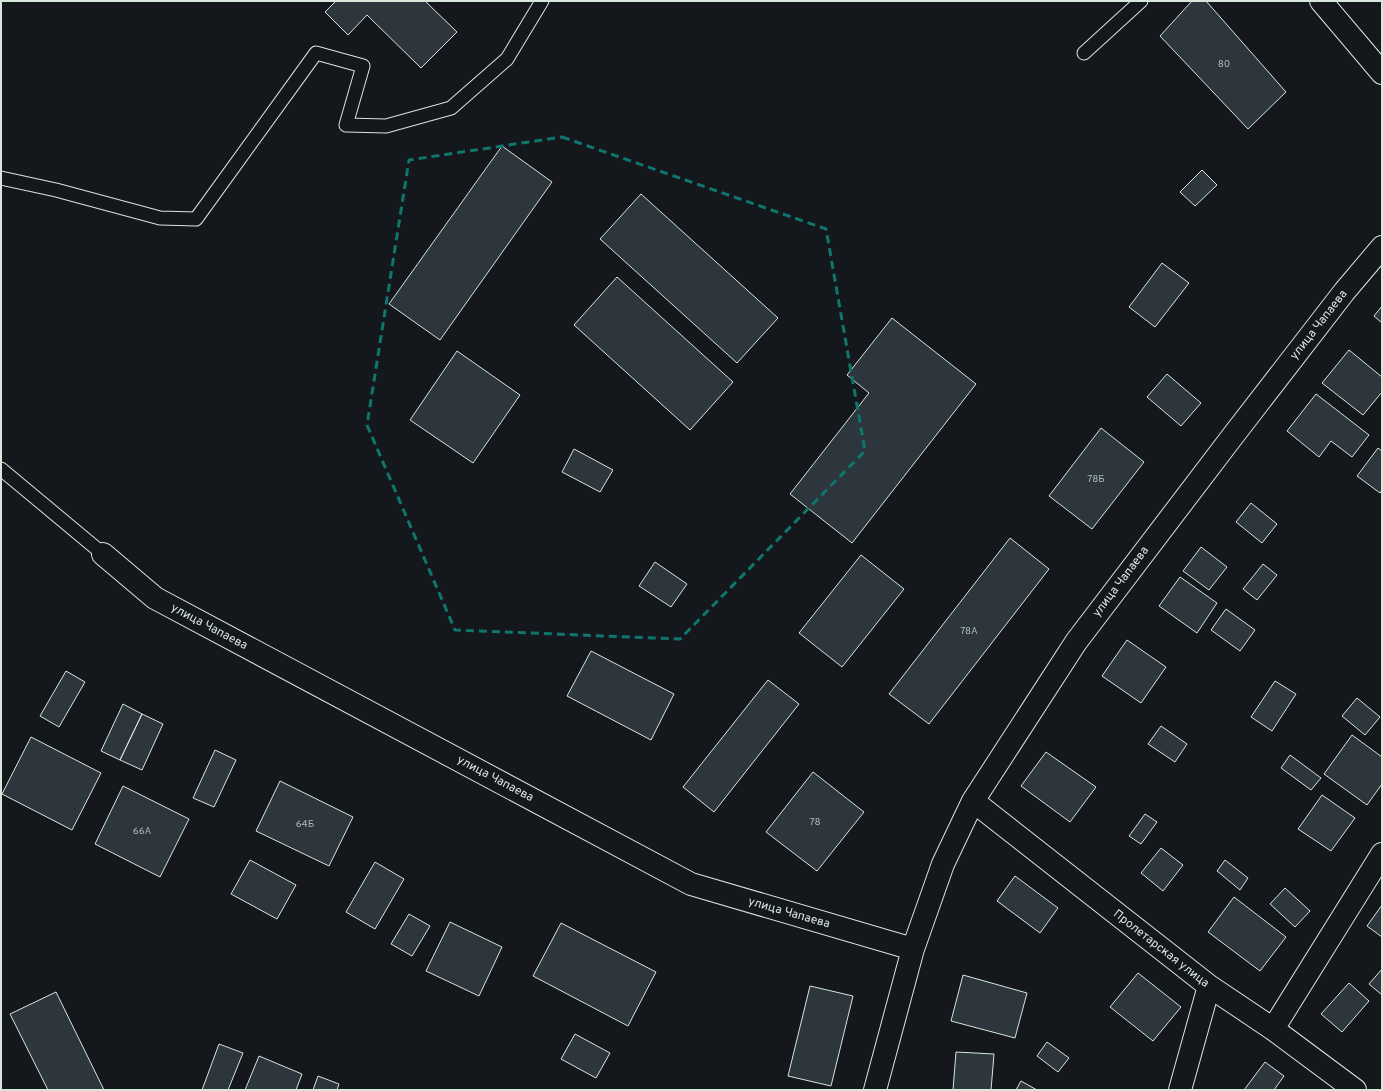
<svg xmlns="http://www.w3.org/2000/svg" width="1383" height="1091" viewBox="0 0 1383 1091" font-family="Overpass,sans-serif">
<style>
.building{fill:#2c363c;stroke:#d8e6dc}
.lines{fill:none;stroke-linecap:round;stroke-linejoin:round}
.service-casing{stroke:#d8e6dc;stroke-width:15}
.minor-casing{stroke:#d8e6dc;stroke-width:24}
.primary-casing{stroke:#d8e6dc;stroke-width:24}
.service{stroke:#14181c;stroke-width:13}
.minor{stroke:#14181c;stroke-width:22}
.primary{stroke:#14181c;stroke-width:22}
.marked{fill:none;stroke:#0f766e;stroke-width:3;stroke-dasharray:8 5;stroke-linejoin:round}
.labels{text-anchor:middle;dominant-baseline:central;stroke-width:3;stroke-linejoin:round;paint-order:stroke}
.number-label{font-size:10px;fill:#adbab4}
.street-label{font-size:12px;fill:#d8e6dc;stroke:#14181c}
</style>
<rect width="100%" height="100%" fill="#14181c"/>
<path class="building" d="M336,1H425L457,32L421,68L367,15L348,35L325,12Z
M1192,1H1206L1286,92L1248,129L1160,36Z
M502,146L552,182L440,340L389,304Z
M1202,170L1217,185L1195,206L1180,192Z
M641,194L778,318L737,363L600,239Z
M1162,263L1189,283L1155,327L1129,307Z
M617,277L733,382L690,430L574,325Z
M1382,306V323L1374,316Z
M892,318L976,384L852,543L790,494L869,393L847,375Z
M1349,350L1382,377V392L1363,415L1322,383Z
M457,351L520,395L473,463L410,420Z
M1167,374L1201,403L1181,426L1147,397Z
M1316,394L1369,435L1352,457L1331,441L1319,457L1287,431Z
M1101,428L1144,462L1092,529L1049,496Z
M1378,448L1382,451V490L1380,493L1357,476Z
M574,449L613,470L600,492L562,472Z
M1251,503L1277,524L1262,543L1236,522Z
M1010,538L1049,569L929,724L889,694Z
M1201,547L1227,567L1209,590L1183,571Z
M861,555L904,589L842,667L799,633Z
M655,562L687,584L671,607L639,586Z
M1263,564L1277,575L1257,600L1243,589Z
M1180,577L1217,603L1197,633L1159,606Z
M1226,609L1255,630L1240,651L1211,630Z
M1127,640L1166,667L1141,703L1102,676Z
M591,651L674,694L651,740L567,696Z
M66,671L85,682L59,727L40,716Z
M768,680L799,704L714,812L683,787Z
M1275,681L1296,694L1272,731L1251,717Z
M1357,698L1380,717L1365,735L1342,716Z
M123,704L142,714L120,760L101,751Z
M142,714L163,724L142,770L120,760Z
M1161,726L1187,744L1175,762L1148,744Z
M1352,735L1382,757V784L1367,805L1324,774Z
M31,737L101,773L72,830L2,794Z
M215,750L236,760L214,807L193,798Z
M1046,752L1096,787L1070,822L1021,786Z
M1290,755L1321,778L1311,790L1281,768Z
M813,772L864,812L817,871L766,832Z
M280,781L353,817L329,866L256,831Z
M123,786L189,819L160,877L95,844Z
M1322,795L1355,818L1331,851L1298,829Z
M1145,814L1157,822L1141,844L1129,836Z
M1161,848L1183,865L1163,891L1141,873Z
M250,860L296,885L277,919L231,894Z
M1225,860L1248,878L1240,890L1217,871Z
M375,862L404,879L375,929L346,912Z
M1015,876L1058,908L1040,933L997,901Z
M1285,888L1310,911L1295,927L1270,904Z
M1234,897L1286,937L1260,971L1208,932Z
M1382,905V937L1367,926Z
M409,914L430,926L412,956L391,944Z
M450,922L502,947L479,996L426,971Z
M561,923L656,972L628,1026L533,976Z
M1382,969V995L1369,984Z
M1138,973L1181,1007L1153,1041L1110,1007Z
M963,975L1027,993L1015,1038L951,1021Z
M1349,983L1369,1001L1342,1032L1321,1014Z
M810,986L853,996L831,1086L788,1076Z
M56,992L104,1090H48L10,1014Z
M575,1034L610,1053L596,1078L561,1059Z
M1047,1042L1069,1058L1058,1072L1037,1056Z
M219,1044L243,1053L228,1090H202Z
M956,1052L994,1054L991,1090H953Z
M259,1056L302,1074L296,1090H245Z
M1265,1062L1284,1076L1274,1090H1244Z
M318,1076L339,1084L337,1090H313Z
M1021,1081L1037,1090H1016Z"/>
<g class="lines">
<g class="service-casing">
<path id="service" d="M1084,53L1141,1
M1,178L56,190L160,218L196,219L316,53L363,66L346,125L386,126L451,108L507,59L542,1
M1,469L103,554"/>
</g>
<g class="minor-casing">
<path id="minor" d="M103,554L155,598L691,884L913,949
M973,801L1209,986L1273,1029L1355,1090
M1273,1029L1382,854
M875,1090L913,949L943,864L973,801L1076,642L1232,437L1344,292L1382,247
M1180,1090L1209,986"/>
</g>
<g class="primary-casing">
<path id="primary" d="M1321,1L1382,73"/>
</g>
<use href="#service" class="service"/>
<use href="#minor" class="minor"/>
<use href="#primary" class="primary"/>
</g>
<path class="marked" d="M562,137L826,229L865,451L680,639L455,630L367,425L409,160Z"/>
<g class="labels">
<g class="number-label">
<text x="1224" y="64">80</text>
<text x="1096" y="479">78Б</text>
<text x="969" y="631">78А</text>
<text x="815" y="822">78</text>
<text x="305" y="824">64Б</text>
<text x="142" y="831">66А</text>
</g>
<g class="street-label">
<text transform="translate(1319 325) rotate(-52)">улица Чапаева</text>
<text transform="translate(1121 582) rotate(-53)">улица Чапаева</text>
<text transform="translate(209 627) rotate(28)">улица Чапаева</text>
<text transform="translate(495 779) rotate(28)">улица Чапаева</text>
<text transform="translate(789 913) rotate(16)">улица Чапаева</text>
<text transform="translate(1161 949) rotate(38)">Пролетарская улица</text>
</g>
</g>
<rect width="1383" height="1091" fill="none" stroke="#d8e6dc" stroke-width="4"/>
</svg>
